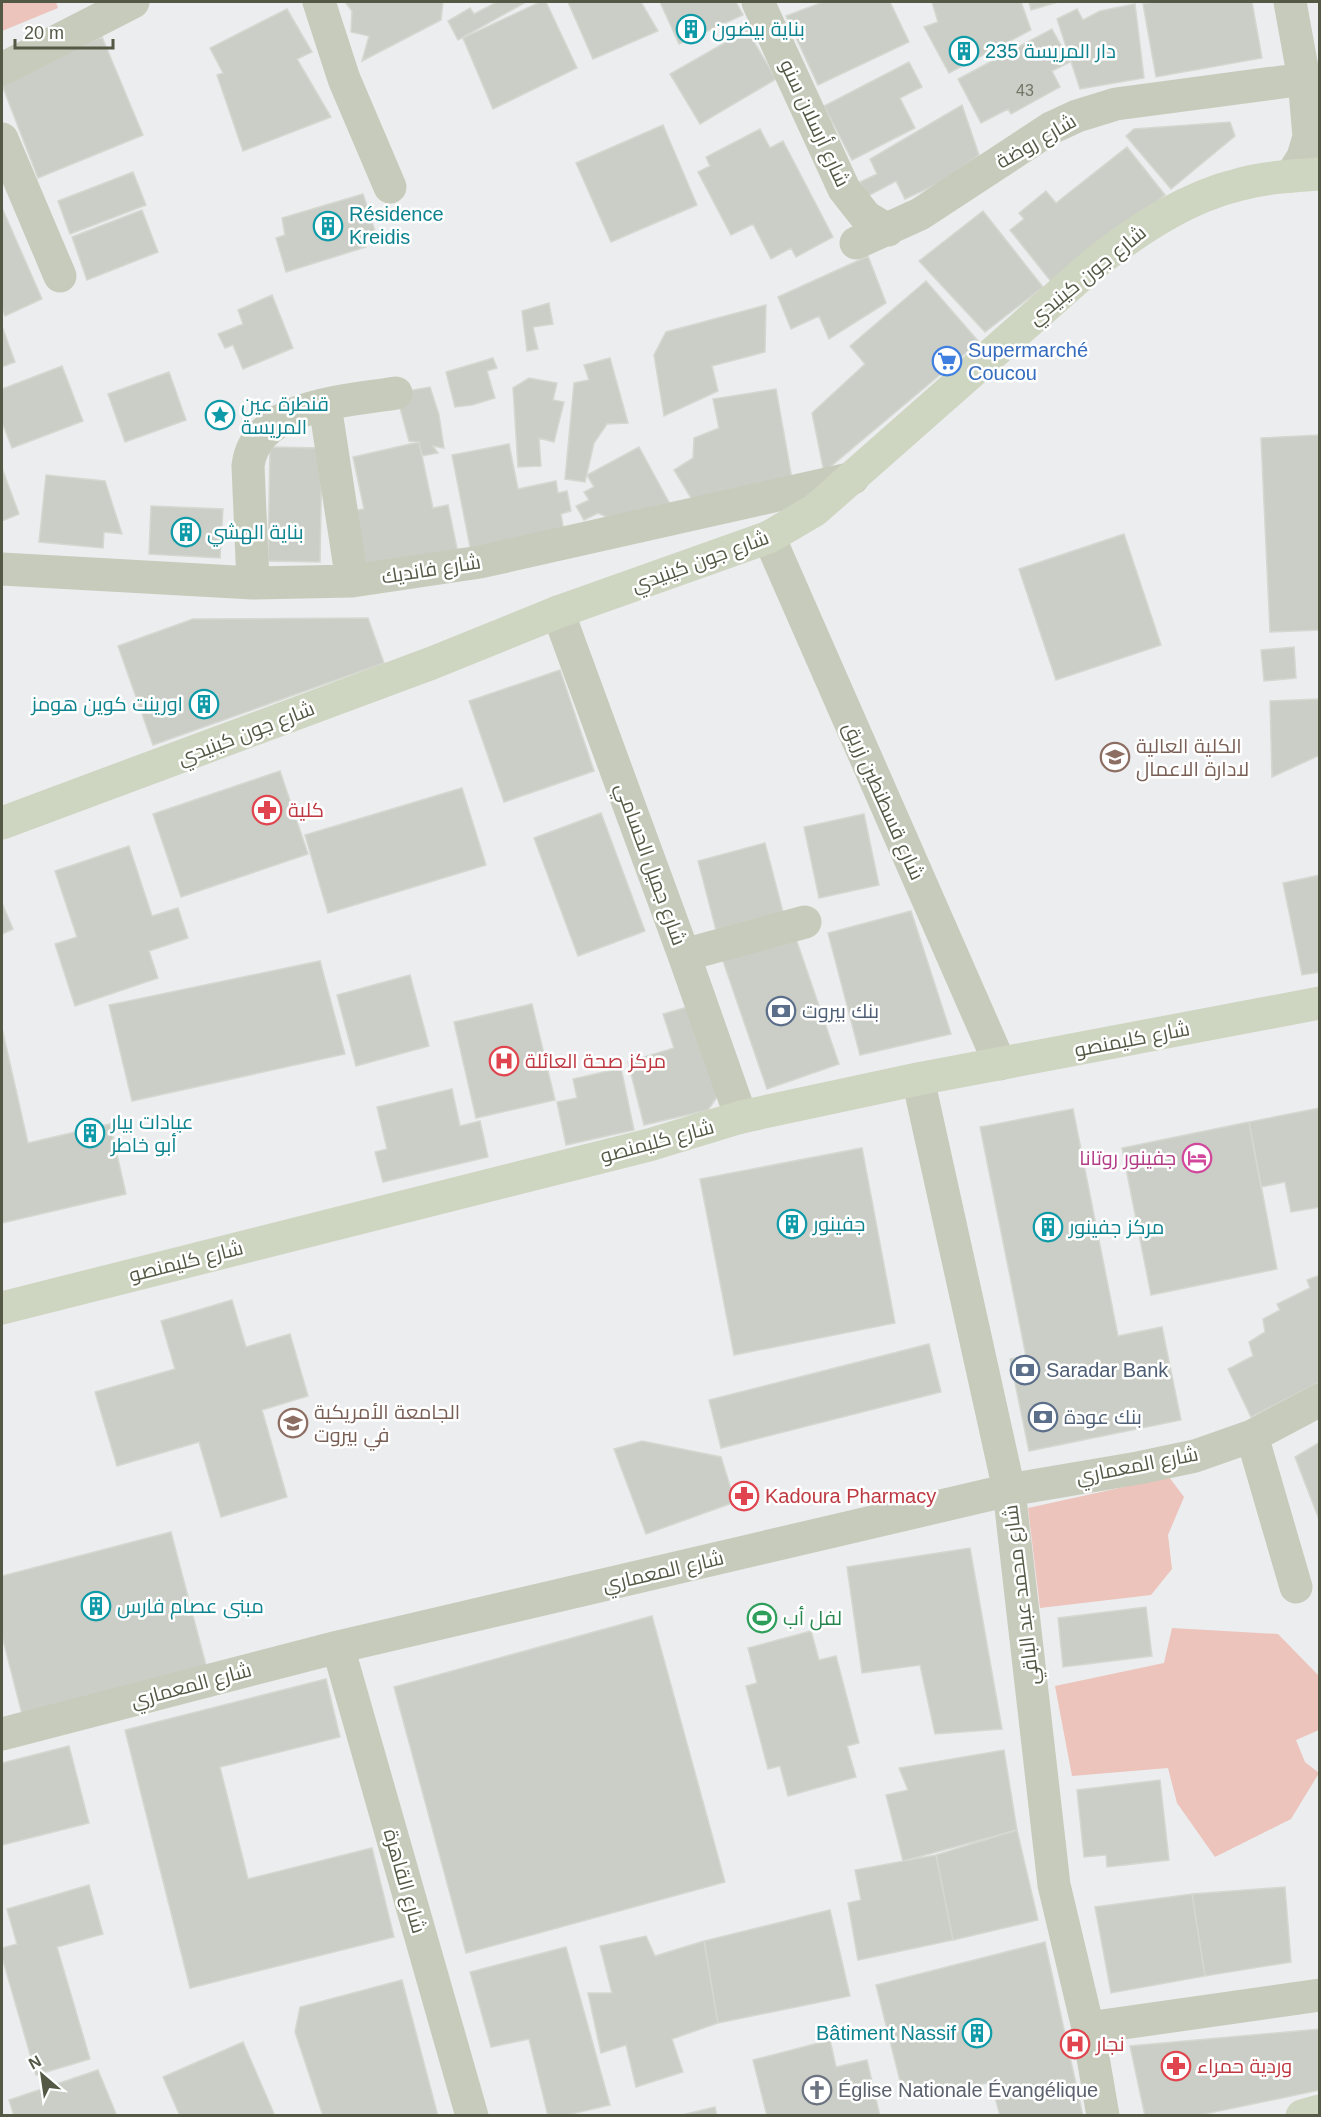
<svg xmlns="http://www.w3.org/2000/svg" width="1321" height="2117" viewBox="0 0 1321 2117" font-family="Arial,Cairo,sans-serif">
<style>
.green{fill:#ecc4bc}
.building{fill:#cbcec6;stroke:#d4d8d1;stroke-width:1.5}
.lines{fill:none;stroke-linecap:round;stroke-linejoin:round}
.street{stroke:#c7cbbb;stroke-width:33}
.secondary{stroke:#ced5c0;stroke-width:33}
.labels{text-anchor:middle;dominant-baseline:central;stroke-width:5;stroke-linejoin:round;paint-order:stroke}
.number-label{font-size:16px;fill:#727666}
.culture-label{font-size:20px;fill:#0d838f;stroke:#fff;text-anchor:start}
.street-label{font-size:20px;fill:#545946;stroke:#fff}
.shop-label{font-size:20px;fill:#366cbe;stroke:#fff;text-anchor:start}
.education-label{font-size:20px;fill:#785e54;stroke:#fff;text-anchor:start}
.health-label{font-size:20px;fill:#be3a42;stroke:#fff;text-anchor:start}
.service-label{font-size:20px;fill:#4e5e75;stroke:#fff;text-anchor:start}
.hotel-label{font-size:20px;fill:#b23c85;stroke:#fff;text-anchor:end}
.leisure-label{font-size:20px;fill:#27864d;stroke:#fff;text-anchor:start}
.worship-label{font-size:20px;fill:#5b616d;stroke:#fff;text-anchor:start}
</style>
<rect width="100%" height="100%" fill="#ecedef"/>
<path class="green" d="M2,2H56L58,8L2,31Z
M1169,1477L1184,1497L1168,1535L1172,1569L1151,1595L1040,1608L1028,1508Z
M1172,1628L1278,1634L1319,1676V1730L1296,1740L1305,1762L1319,1773L1291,1819L1215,1857L1177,1803L1168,1768L1072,1776L1055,1686L1164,1663Z"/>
<path class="building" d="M345,2H443L441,20L362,61L369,36L351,32L352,11Z
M497,2H526L458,40L448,21L470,8L474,14Z
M540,2H546L577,68L493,109L463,38Z
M568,2H641L658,31L593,59Z
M660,2H736L743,15L679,44Z
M823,2H890L909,42L818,85L786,16Z
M932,2H1021L1031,30L949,73L924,27L938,22Z
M1029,2H1058L1031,10Z
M1155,2H1252L1262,58L1156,77L1143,4Z
M1135,4L1144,78L1080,89L1057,19L1077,9L1083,20L1100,11Z
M287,9L312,52L297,59L331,117L243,151L217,75L223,73L210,48Z
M1052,29L1070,62L1052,71L1060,87L1011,114L1008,109L981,123L958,79Z
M747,30L776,79L700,124L670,74Z
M102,37L143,135L38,178L2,85V78Z
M909,62L922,87L900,98L915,128L852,160L824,106Z
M962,105L979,155L946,180L905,199L896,181L868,196L860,182L877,174L870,159Z
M1230,122L1235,136L1171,189L1126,136L1134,129Z
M663,125L697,205L611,242L576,163Z
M760,129L770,148L783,141L833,237L796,257L791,248L771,259L753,224L731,235L698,172L710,166L706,157Z
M1127,147L1165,195L1053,284L1010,230L1024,219L1019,213L1046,191L1056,203Z
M133,172L146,205L70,234L58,201Z
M363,194L376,234L364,238L366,247L286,272L276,238L285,235L282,218Z
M3,210L42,299L5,316L2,309V211Z
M142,210L158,252L87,280L72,237Z
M983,211L1043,287L985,332L919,261Z
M868,256L886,303L829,339L819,316L791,329L778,297Z
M926,281L979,342L824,472L812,413L865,364L850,346Z
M272,295L293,348L243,369L233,345L225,348L218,334L243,324L238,310Z
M549,303L553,324L533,327L538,349L527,351L522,311Z
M766,305L765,352L712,366L718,391L664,416L654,355L666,332Z
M2,326L15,362L2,367Z
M493,358L497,368L487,371L495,398L472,405L455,407L446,372Z
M610,358L628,423L607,424L594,443L585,482L565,479L574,383L589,380L584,365Z
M62,366L83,421L12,448L2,422V389Z
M169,372L186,420L125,442L108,394Z
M529,378L557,383L553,400L564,402L554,442L539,438L541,466L518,467L513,388Z
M430,387L439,415L444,448L433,446L438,453L422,456L419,442L409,441L396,393Z
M776,389L792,479L696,506L674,470L693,458L694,438L719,428L713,399Z
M1320,435V630L1270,632L1261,438Z
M419,442L433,508L448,505L458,553L365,573L352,511L364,509L353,457Z
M509,444L518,489L556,481L558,493L567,491L571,511L561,514L565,538L472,557L452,455Z
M270,447L322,448L320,562L268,561Z
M639,447L671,506L611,519L598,513L584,520L576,506L589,500L584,492L594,487L587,475Z
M2,468L19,514L2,521Z
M46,475L105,481L122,534L104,532L103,548L39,542Z
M151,506L223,509L220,558L149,554Z
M1124,534L1161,645L1056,680L1019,569Z
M368,618L384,663L153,745L118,646L193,619Z
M1294,647L1296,678L1264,681L1261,650Z
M560,670L594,771L504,802L469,701Z
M1320,699V755L1272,777L1270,701Z
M280,771L308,854L181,897L153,814Z
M462,788L486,865L328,913L305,835Z
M601,813L645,931L578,956L534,838Z
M864,814L879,885L819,898L804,827Z
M765,843L783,912L716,930L698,861Z
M129,846L152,916L178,908L188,938L149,951L158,978L75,1006L55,944L77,937L55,871Z
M1320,875V972L1302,975L1283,883Z
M2,903L13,929L2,934Z
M911,911L951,1034L860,1055L828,933Z
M794,933L839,1064L767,1089L722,958Z
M320,961L345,1054L132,1101L109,1005Z
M410,975L429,1046L356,1066L337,995Z
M532,1004L555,1100L476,1118L454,1022Z
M688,1007L722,1090L708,1110L644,1125L628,1062L674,1048L663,1014Z
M2,1028L28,1143L110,1124L126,1194L2,1223Z
M621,1068L634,1130L566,1145L557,1102L577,1098L573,1079Z
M452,1089L460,1126L480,1121L488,1157L383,1182L375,1152L387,1149L377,1107Z
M1320,1108V1207L1291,1212L1285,1182L1261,1187L1249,1122Z
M1073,1109L1118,1336L1162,1327L1181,1420L1029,1451L1010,1359L1026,1356L980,1127Z
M1249,1122L1277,1269L1151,1295L1122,1148Z
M862,1148L895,1323L734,1355L700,1179Z
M1320,1275V1382L1251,1417L1228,1369L1253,1356L1249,1342L1265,1332L1263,1319L1280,1310L1277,1304L1310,1288L1307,1280Z
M232,1300L246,1347L290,1334L308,1396L262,1410L287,1497L221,1517L199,1442L117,1466L95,1392L175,1369L161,1321Z
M929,1344L941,1392L721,1448L709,1400Z
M642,1441L721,1457L735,1502L646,1534L614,1449Z
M1320,1442V1522L1295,1457Z
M171,1532L207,1669L23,1718L2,1636V1576Z
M970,1548L1002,1729L935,1734L920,1665L862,1673L847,1567Z
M1146,1607L1152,1656L1063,1667L1058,1618Z
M652,1616L725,1882L466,1953L394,1687Z
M811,1631L819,1660L836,1656L859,1743L847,1746L856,1777L788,1796L780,1766L768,1769L746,1686L757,1683L748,1648Z
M326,1679L340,1737L220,1767L248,1879L372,1848L394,1937L190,1988L125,1730Z
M69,1746L89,1823L2,1845V1763Z
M1004,1750L1017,1830L903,1861L886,1795L908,1790L899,1768Z
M1160,1780L1169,1860L1107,1867L1106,1855L1084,1857L1077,1790Z
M1017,1830L1038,1920L953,1940L936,1855Z
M936,1855L953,1940L858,1960L848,1903L861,1900L855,1870Z
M89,1885L103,1934L57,1947L90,2059L36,2075L2,1957V1948L17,1944L7,1909Z
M1285,1887L1291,1962L1205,1976L1192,1894Z
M1192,1894L1205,1976L1111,1993L1095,1907Z
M830,1910L850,1996L718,2023L704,1941Z
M646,1936L655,1956L704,1941L718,2023L672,2039L683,2072L636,2087L626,2045L601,2053L588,1993H612L600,1946Z
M1045,1942L1083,2116H1000L991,2082L919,2098L902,2089L876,1985Z
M566,1947L610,2105L563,2116H548L529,2039L491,2047L470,1972Z
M402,1980L438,2116H323L295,2032L300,2007Z
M1320,2029V2090L1195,2116H1145L1130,2046Z
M830,2040L836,2067L867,2060L880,2116H767L753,2060Z
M243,2042L275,2116H180L163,2077Z
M98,2070L117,2116H14L9,2100Z
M715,2107L717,2116H678Z"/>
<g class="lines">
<path class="street" d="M319,2L344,79L390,187
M758,2L844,189L866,217L888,230
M1290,2L1304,79L1309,137L1303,157L1291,176
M2,69L133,2
M2,139L60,276
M856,243L920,214L1051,128L1077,116L1116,104L1304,79
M325,405L352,581
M769,537L1000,1064
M2,569L253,583L352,581L480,562L853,478
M253,583L248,466C255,404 349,401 396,393
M558,612L684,955L741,1117
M684,955L805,922
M918,1079L1009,1490L1054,1885L1088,2028L1103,2116
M1252,1436L1296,1587
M338,1647L472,2116
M2,1734L338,1647L1009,1490L1138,1468L1195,1456L1252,1436L1320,1400
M1088,2028L1320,1995"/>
<path class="secondary" d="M2,823L432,663L558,612L769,537L815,510L1095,263C1139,229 1186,197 1241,184C1267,177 1293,176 1320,174
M2,1308L649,1145L741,1117L918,1079L1320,1003
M1302,2116L1320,2111"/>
</g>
<defs>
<g id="building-ring" transform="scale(1.5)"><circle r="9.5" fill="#fff" stroke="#0f9aa8" stroke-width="1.5"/><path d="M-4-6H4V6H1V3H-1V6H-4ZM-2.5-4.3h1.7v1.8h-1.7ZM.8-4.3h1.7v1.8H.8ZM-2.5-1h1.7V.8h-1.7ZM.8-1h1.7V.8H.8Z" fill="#0f9aa8"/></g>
<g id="supermarket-ring" transform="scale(1.5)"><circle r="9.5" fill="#fff" stroke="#3f7fe0" stroke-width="1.5"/><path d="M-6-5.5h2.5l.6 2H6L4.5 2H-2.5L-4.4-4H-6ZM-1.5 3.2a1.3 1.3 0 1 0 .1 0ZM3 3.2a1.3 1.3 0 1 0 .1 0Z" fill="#3f7fe0"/></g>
<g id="sight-ring" transform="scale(1.5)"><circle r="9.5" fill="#fff" stroke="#0f9aa8" stroke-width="1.5"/><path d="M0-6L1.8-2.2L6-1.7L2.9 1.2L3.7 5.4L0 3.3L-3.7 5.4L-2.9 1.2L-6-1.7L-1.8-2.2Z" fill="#0f9aa8"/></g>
<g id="university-ring" transform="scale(1.5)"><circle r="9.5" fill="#fff" stroke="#8d6e63" stroke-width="1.5"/><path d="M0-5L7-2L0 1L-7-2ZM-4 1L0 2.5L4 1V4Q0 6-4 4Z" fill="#8d6e63"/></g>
<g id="pharmacy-ring" transform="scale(1.5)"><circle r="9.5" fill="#fff" stroke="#e0444e" stroke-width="1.5"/><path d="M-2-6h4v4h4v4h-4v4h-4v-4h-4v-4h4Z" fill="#e0444e"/></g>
<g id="bank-ring" transform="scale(1.5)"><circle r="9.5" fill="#fff" stroke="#5c6f8a" stroke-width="1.5"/><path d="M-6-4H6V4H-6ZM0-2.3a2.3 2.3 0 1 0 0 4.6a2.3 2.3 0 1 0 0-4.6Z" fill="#5c6f8a"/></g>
<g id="hospital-ring" transform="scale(1.5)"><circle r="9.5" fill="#fff" stroke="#e0444e" stroke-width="1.5"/><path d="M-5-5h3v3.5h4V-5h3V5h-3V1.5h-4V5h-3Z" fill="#e0444e"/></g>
<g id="hotel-ring" transform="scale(1.5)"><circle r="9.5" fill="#fff" stroke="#d1479c" stroke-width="1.5"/><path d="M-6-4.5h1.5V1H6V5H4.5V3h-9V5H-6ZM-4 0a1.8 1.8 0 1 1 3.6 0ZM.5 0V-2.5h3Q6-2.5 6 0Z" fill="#d1479c"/></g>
<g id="stadium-ring" transform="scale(1.5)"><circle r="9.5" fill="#fff" stroke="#2e9e5b" stroke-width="1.5"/><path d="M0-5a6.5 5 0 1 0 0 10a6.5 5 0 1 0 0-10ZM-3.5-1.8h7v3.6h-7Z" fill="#2e9e5b"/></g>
<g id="church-ring" transform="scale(1.5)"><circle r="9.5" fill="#fff" stroke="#6b7280" stroke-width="1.5"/><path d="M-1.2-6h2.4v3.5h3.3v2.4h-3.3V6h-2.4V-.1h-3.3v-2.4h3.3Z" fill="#6b7280"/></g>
</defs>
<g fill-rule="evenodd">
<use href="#building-ring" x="691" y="29"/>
<use href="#building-ring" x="964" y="51"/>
<use href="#building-ring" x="328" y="226"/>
<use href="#supermarket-ring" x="947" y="361"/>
<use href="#sight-ring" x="220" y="415"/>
<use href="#building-ring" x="186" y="532"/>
<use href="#building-ring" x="204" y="704"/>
<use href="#university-ring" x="1115" y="757"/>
<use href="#pharmacy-ring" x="267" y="810"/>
<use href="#bank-ring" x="781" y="1011"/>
<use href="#hospital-ring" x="504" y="1061"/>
<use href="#building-ring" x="90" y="1133"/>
<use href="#hotel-ring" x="1197" y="1158"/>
<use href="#building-ring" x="792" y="1224"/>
<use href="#building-ring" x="1048" y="1227"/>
<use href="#bank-ring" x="1025" y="1370"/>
<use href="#bank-ring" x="1043" y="1417"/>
<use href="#university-ring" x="293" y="1423"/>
<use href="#pharmacy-ring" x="744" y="1496"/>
<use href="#building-ring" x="96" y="1606"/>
<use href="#stadium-ring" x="762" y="1618"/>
<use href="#building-ring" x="977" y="2033"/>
<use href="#hospital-ring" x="1075" y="2044"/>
<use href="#pharmacy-ring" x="1176" y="2066"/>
<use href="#church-ring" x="817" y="2090"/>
</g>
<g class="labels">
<g class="number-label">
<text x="1025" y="90">43</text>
</g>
<g class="culture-label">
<text x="712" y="29">بناية بيضون</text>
<text x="985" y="51">دار المريسة 235</text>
<text x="349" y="214">Résidence<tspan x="349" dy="23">Kreidis</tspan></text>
<text x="241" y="404">قنطرة عين<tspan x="241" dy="23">المريسة</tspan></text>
<text x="207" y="532">بناية الهشي</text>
<text x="183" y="704" text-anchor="end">اورينت كوين هومز</text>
<text x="111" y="1122">عيادات بيار<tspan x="111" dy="23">أبو خاطر</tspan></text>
<text x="813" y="1224">جفينور</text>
<text x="1069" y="1227">مركز جفينور</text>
<text x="117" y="1606">مبنى عصام فارس</text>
<text x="956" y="2033" text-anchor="end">Bâtiment Nassif</text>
</g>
<g class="street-label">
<text transform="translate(815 123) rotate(65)">شارع أرسلان سنو</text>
<text transform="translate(1036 141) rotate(-30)">شارع روضة</text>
<text transform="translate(1087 275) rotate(-39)">شارع جون كينيدي</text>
<text transform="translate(700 561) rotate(-20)">شارع جون كينيدي</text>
<text transform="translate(431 569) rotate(-9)">شارع فانديك</text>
<text transform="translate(246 733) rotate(-21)">شارع جون كينيدي</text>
<text transform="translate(884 801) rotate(66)">شارع قسطنطين زريق</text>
<text transform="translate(651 864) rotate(70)">شارع جميل الحسامي</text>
<text transform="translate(1132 1039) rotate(-11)">شارع كليمنصو</text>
<text transform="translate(657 1141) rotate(-15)">شارع كليمنصو</text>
<text transform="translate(186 1261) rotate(-14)">شارع كليمنصو</text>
<text transform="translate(1137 1465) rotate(-11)">شارع المعماري</text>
<text transform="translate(663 1571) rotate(-13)">شارع المعماري</text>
<text transform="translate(1021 1595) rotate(-97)">شارع محمد عبد الباقي</text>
<text transform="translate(191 1685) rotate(-15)">شارع المعماري</text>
<text transform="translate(405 1881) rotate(74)">شارع القاهرة</text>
</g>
<g class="shop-label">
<text x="968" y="350">Supermarché<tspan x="968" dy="23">Coucou</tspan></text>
</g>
<g class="education-label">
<text x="1136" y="746">الكلية العالية<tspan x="1136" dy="23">لادارة الاعمال</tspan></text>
<text x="314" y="1412">الجامعة الأمريكية<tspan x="314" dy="23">في بيروت</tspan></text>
</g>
<g class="health-label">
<text x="288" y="810">كلية</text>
<text x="525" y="1061">مركز صحة العائلة</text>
<text x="765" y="1496">Kadoura Pharmacy</text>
<text x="1096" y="2044">نجار</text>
<text x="1197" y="2066">وردية حمراء</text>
</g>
<g class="service-label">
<text x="802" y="1011">بنك بيروت</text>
<text x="1046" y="1370">Saradar Bank</text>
<text x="1064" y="1417">بنك عودة</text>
</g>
<g class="hotel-label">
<text x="1176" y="1158">جفينور روتانا</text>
</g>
<g class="leisure-label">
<text x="783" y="1618">لفل أب</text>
</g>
<g class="worship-label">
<text x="838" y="2090">Église Nationale Évangélique</text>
</g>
</g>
<rect width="1321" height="2117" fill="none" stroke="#545946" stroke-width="6"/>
<g transform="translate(42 2075) rotate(331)" stroke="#ffffff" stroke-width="4.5" paint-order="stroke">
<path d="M0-4.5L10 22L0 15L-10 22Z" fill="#545946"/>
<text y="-9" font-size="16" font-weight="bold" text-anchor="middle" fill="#545946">N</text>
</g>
<path d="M15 39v9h98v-9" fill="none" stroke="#545946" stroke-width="3"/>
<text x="24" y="39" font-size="18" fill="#545946" stroke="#ffffff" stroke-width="4.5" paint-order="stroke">20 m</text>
</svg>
